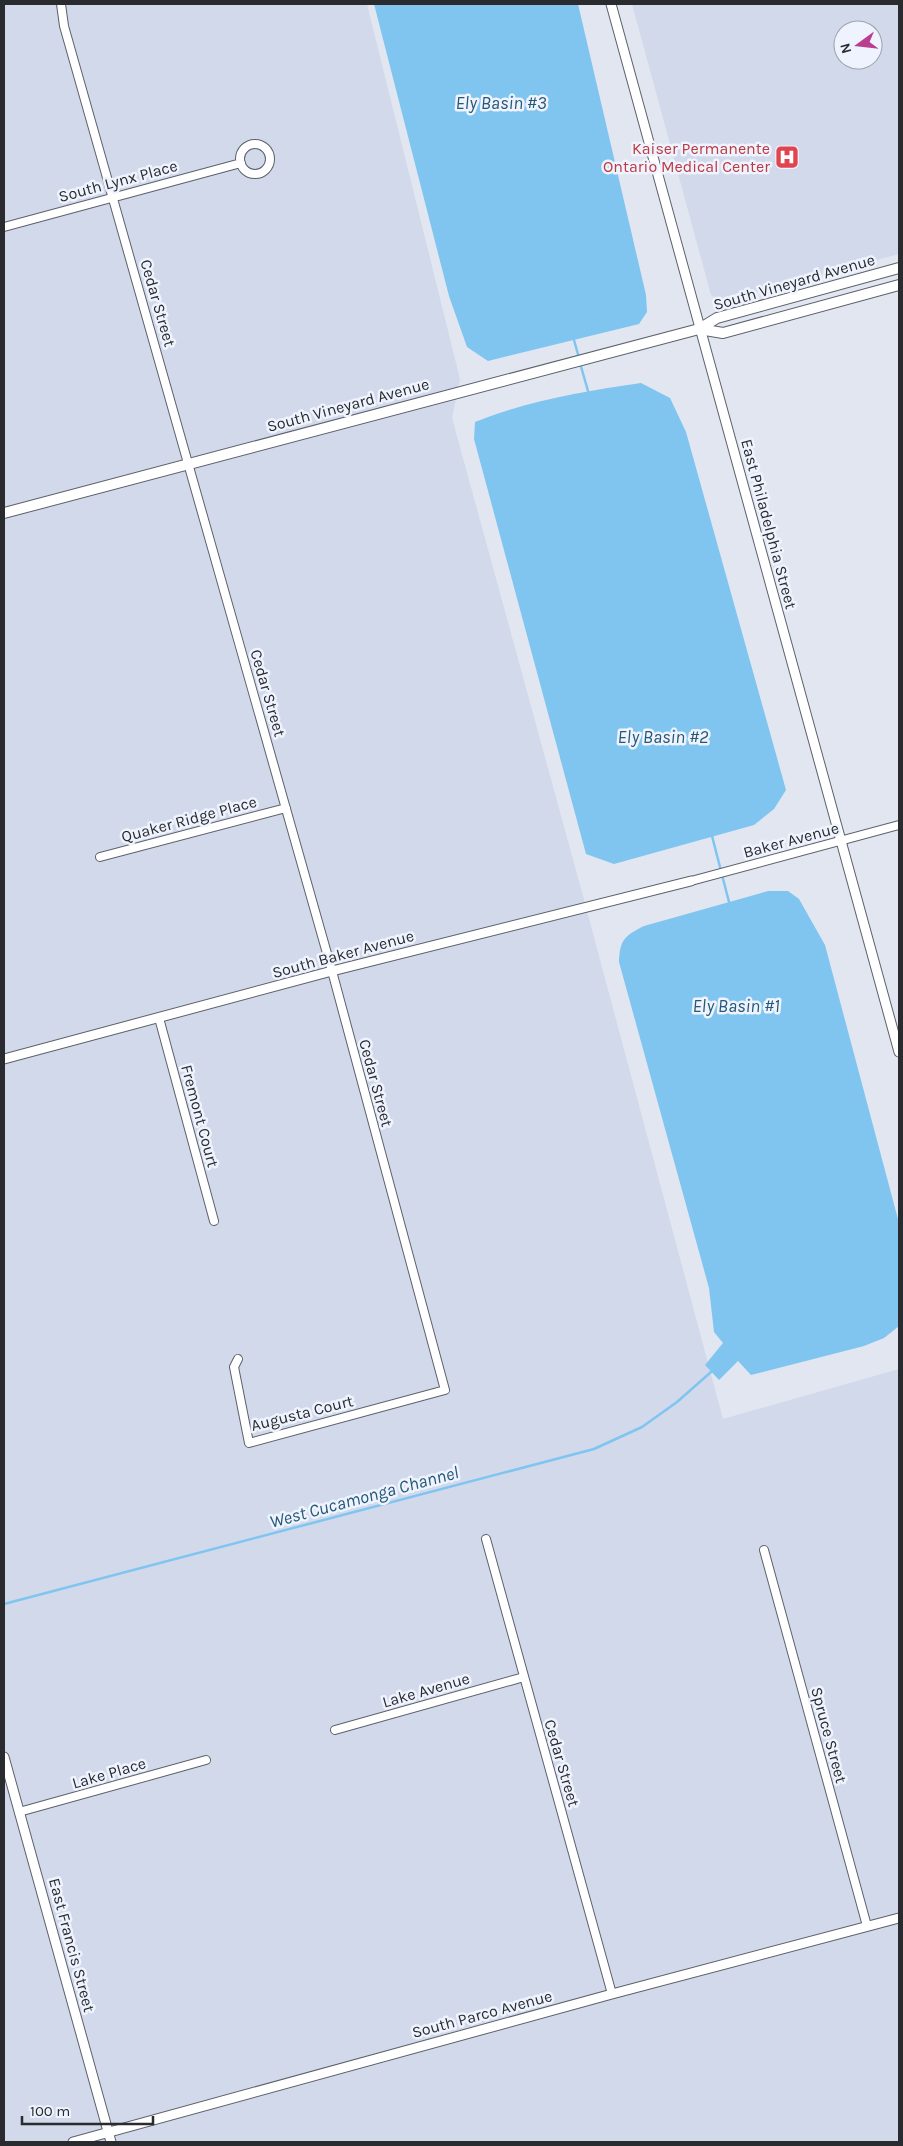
<svg xmlns="http://www.w3.org/2000/svg" width="903" height="2146" viewBox="0 0 903 2146" font-family="Karla,sans-serif">
<style>
.built{fill:#d2d9eb;fill-rule:evenodd}
.water{fill:#7fc5f0}
.lines{fill:none;stroke-linecap:round;stroke-linejoin:round}
.stream{stroke:#7fc5f0;stroke-width:2.5}
.minor-casing{stroke:#5c616a;stroke-width:10}
.tertiary-casing{stroke:#5c616a;stroke-width:11}
.secondary-casing{stroke:#5c616a;stroke-width:12}
.minor{stroke:#fff;stroke-width:8}
.tertiary{stroke:#fff;stroke-width:9}
.secondary{stroke:#fff;stroke-width:10}
.labels{text-anchor:middle;dominant-baseline:central;stroke-width:5;stroke-linejoin:round;paint-order:stroke}
.health-label{font-size:16px;fill:#be3a42;stroke:#eef3fe;text-anchor:end}
.street-label{font-size:16px;fill:#292b2f;stroke:#eef3fe}
.water-label{font-size:18px;font-style:italic;fill:#245876;stroke:#eef3fe}
</style>
<rect width="100%" height="100%" fill="#e1e6f1"/>
<path class="built" d="M4,4H367L460,379L452,418L580,885L723,1419L899,1369V2142H4Z
M632,4H899V254L721,301L711,295ZM843,30H873V60H843Z"/>
<path class="water" d="M374,4H578L646,295L647,312L639,324L488,361L467,347L449,296Z
M641,383L670,398L686,432L786,790L774,809L754,825L614,864L586,854L474,439L475,422C527,401 585,391 641,383Z
M768,891H788L799,899L825,945L899,1223V1326L884,1338L864,1346L751,1375L738,1361L719,1380L705,1365L723,1343L714,1332L709,1288L619,962C620,940 624,936 644,926Z"/>
<g class="lines">
<path class="stream" d="M574,340L579,358
M580,363L588,391
M712,836L729,902
M4,1604L594,1449L642,1427L677,1402L711,1372"/>
<g class="minor-casing">
<path id="minor" d="M61,4L64,26L332,971L445,1390L249,1443L234,1367L238,1359
M240 159a15 15 0 1 1 30 0a15 15 0 1 1-30 0Z
M4,227L241,163
M100,857L286,808
M691,881L899,825
M159,1018L214,1221
M486,1539L612,1994
M764,1550L867,1926
M335,1730L524,1677
M19,1812L206,1760"/>
</g>
<g class="tertiary-casing">
<path id="tertiary" d="M611,4L899,1052
M4,1059L332,971L691,881
M4,1757L111,2142
M73,2142L612,1994L899,1918"/>
</g>
<g class="secondary-casing">
<path id="secondary" d="M699,329L723,333L899,285
M4,513L699,329L717,318L899,268"/>
</g>
<use href="#minor" class="minor"/>
<use href="#tertiary" class="tertiary"/>
<use href="#secondary" class="secondary"/>
</g>
<defs>
<g id="hospital-square" transform="scale(1.25)"><rect x="-9" y="-9" width="18" height="18" rx="4" fill="#e0444e" stroke="#eef3fe"/><path d="M-5-5h3v3.5h4V-5h3V5h-3V1.5h-4V5h-3Z" fill="#fff"/></g>
</defs>
<g fill-rule="evenodd">
<use href="#hospital-square" x="787" y="157"/>
</g>
<g class="labels">
<g class="health-label">
<text x="770" y="148">Kaiser Permanente<tspan x="770" dy="18">Ontario Medical Center</tspan></text>
</g>
<g class="street-label">
<text transform="translate(118 181) rotate(-15)">South Lynx Place</text>
<text transform="translate(794 282) rotate(-16)">South Vineyard Avenue</text>
<text transform="translate(158 303) rotate(74)">Cedar Street</text>
<text transform="translate(348 405) rotate(-15)">South Vineyard Avenue</text>
<text transform="translate(769 524) rotate(75)">East Philadelphia Street</text>
<text transform="translate(268 693) rotate(74)">Cedar Street</text>
<text transform="translate(189 819) rotate(-15)">Quaker Ridge Place</text>
<text transform="translate(791 840) rotate(-15)">Baker Avenue</text>
<text transform="translate(343 954) rotate(-15)">South Baker Avenue</text>
<text transform="translate(376 1083) rotate(75)">Cedar Street</text>
<text transform="translate(200 1116) rotate(75)">Fremont Court</text>
<text transform="translate(302 1413) rotate(-14)">Augusta Court</text>
<text transform="translate(426 1690) rotate(-16)">Lake Avenue</text>
<text transform="translate(829 1735) rotate(75)">Spruce Street</text>
<text transform="translate(562 1763) rotate(74)">Cedar Street</text>
<text transform="translate(109 1773) rotate(-16)">Lake Place</text>
<text transform="translate(72 1945) rotate(75)">East Francis Street</text>
<text transform="translate(482 2014) rotate(-15)">South Parco Avenue</text>
</g>
<g class="water-label">
<text x="501" y="103">Ely Basin #3</text>
<text x="663" y="737">Ely Basin #2</text>
<text x="736" y="1006">Ely Basin #1</text>
<text transform="translate(364 1497) rotate(-15)">West Cucamonga Channel</text>
</g>
</g>
<rect width="903" height="2146" fill="none" stroke="#292b2f" stroke-width="10"/>
<g transform="translate(858 45) rotate(255)"><circle r="24" fill="#eef3fe" stroke="#9fa3ab"/>
<path d="M0-4L9 19L0 12L-9 19Z" fill="#b93e8f"/>
<text y="-8" font-size="14" font-weight="bold" text-anchor="middle" fill="#292b2f">N</text>
</g>
<path d="M22 2116v8h131v-8" fill="none" stroke="#292b2f" stroke-width="2.5"/>
<text x="30" y="2116" font-size="15" fill="#292b2f" stroke="#eef3fe" stroke-width="4" paint-order="stroke">100 m</text>
</svg>
